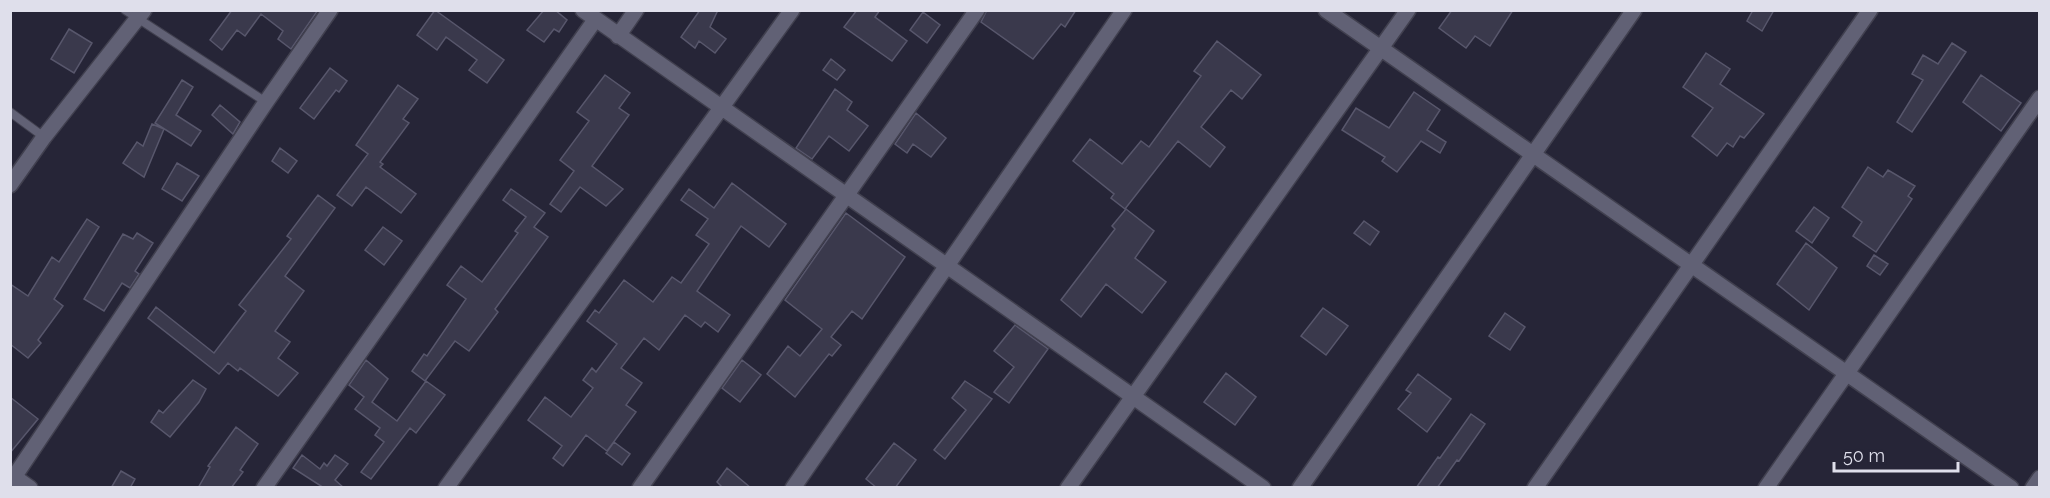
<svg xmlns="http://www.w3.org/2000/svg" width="2050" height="498" viewBox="0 0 2050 498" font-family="Raleway,sans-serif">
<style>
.building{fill:#3a394c;stroke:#58576c;stroke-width:1.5}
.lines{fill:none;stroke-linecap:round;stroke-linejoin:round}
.service-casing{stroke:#41404f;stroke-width:10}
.minor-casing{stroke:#41404f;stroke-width:18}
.service{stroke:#616175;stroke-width:8}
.minor{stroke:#616175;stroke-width:15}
</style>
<rect width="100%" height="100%" fill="#262537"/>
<path class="building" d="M232,10h86l-27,39 -13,-10 5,-8 -22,-17 -16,22 -8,-6 -15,20 -12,-10z
M435,10l69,50 -17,23 -18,-13 8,-10 -31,-23 -9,13 -20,-15z
M544,10h11l12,10 -8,12 -5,-3 -10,13 -17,-12z
M700,10h18l-8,17 16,12 -11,14 -16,-12 -4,7 -14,-11z
M857,10h23l-5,7 32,24 -15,20 -48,-34z
M987,10h89l-11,17 -4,-3 -28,35 -52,-37z
M1452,10h61l-23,36 -15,-10 -9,12 -27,-20z
M1753,10h21l-12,21 -15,-10z
M923,12l17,13 -13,18 -17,-13z
M69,29l23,14 -18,30 -23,-14z
M1217,41l44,34 -19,24 -11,-9 -30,37 24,20 -15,20 -32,-26 -53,68 -14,-11 3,-4 -41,-33 17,-22 32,25 19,-23 8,6 52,-71 -7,-5z
M1952,43l14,9 -54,80 -15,-10 26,-42 -11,-6 11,-19 15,9z
M1706,53l24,16 -10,15 44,30 -20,24 -4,-2 -7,11 -6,-4 -10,13 -25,-20 21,-28 -30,-21z
M831,59l14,11 -8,10 -14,-10z
M330,68l17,13 -8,11 -3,-2 -22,29 -14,-11z
M605,75l25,18 -11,15 10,7 -37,51 31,23 -17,17 -26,-19 -19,25 -11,-8 24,-33 -14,-11 29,-39 -12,-9z
M1981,75l40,28 -20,28 -38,-29z
M182,80l11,7 -17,28 25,16 -10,15 -36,-23z
M398,85l20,14 -15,20 6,4 -29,39 3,2 -3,3 36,27 -15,19 -35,-26 -14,19 -15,-11 31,-41 -12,-9z
M835,89l17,13 -5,8 21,16 -19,25 -20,-15 -17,23 -16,-11z
M1414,92l26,18 -13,20 19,12 -6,11 -19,-12 -24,31 -15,-11 3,-4 -43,-27 14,-22 33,20z
M220,105l20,17 -7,12 -21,-19z
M916,113l30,25 -15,19 -18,-13 -6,9 -12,-9z
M152,124l12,5 -20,48 -21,-14 14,-21 6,4z
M280,148l17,13 -9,12 -16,-12z
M177,163l22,13 -17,25 -20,-12z
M1868,167l15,10 5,-7 27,16 -7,10 4,3 -36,53 -23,-16 9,-14 -20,-15z
M732,183l54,41 -17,23 -28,-21 -44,65 33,24 -12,17 -13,-10 -4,5 -16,-12 -26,35 -15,-12 -23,30 21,15 -16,22 10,7 -29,39 -21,-16 -23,31 -10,-8 9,-12 -34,-26 17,-23 26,20 22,-29 -10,-8 9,-12 4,4 21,-28 -30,-23 8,-11 4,3 25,-33 29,22 19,-25 9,6 28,-39 -13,-9 12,-16 -27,-19 8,-11 25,19z
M511,189l34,24 -11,14 14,10 -53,72 3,3 -29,39 -14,-10 -30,40 -13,-10 12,-17 3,2 39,-57 -19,-14 14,-19 21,16 36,-49 -3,-2 11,-14 -23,-17z
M318,195l17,13 -50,68 19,15 -29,40 15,11 -12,16 20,15 -20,23 -38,-28 -2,3 -10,-8 -9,11 -71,-56 8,-11 58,46 32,-42 -7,-6 52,-66 -4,-3z
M1814,207l15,11 -17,25 -16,-12z
M1126,209l28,22 -19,27 31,24 -24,31 -36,-29 -25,33 -20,-17 54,-71 -3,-3z
M846,213l59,44 -43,62 -10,-8 -21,26 10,8 -9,11 -3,-2 -34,43 -28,-23 21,-28 12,10 22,-27 -37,-29z
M87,219l12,8 -45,72 9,7 -25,34 3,3 -13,15 -18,-14v-60l18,12 24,-39 7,5z
M1364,221l15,11 -9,13 -16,-12z
M383,227l19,14 -18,24 -19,-15z
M137,233l16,10 -18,28 4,3 -9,14 -8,-5 -18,28 -20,-12 39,-65 10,5z
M1806,243l31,25 -28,42 -32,-26z
M1874,255l14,9 -8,11 -13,-9z
M1323,308l25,18 -22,29 -25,-19z
M1505,313l20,14 -15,23 -21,-14z
M1015,325l33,24 -39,54 -15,-11 20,-25 -20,-16z
M366,360l22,19 -16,23 25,19 29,-40 19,14 -29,38 -6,-5 -39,51 -10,-7 23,-30 -9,-7 5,-7 -25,-19 9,-12 -15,-12z
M742,360l19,15 -21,27 -18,-14z
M1226,373l30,24 -21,28 -31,-23z
M1418,374l33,25 -24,33 -29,-23 13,-16 -5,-3z
M193,380l13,9 -7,13 -29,35 -19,-15 8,-12 4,3z
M965,381l27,18 -47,60 -11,-9 32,-40 -14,-12z
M10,397l28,22 -28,34z
M1471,414l14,10 -26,37 -2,-1 -20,28h-21l22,-31 2,1z
M236,427l22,17 -18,26 3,2 -12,16h-33l12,-21 -2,-1z
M614,442l16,12 -8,11 -16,-12z
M894,443l22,17 -21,28h-18l-11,-9z
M302,455l18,14 4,-6 3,3 8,-11 13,9 -13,16 9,8h-20l-31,-20z
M727,468l24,20h-28l-6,-6z
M121,471l14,8 -5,9h-19z"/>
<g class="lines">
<defs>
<path id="service" d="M125,10l141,92
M10,112l34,25"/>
<path id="minor" d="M583,10l680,478
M1326,10l685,478
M618,36l18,-26
M10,185l34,-48 100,-127
M10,474l20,14
M10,483l256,-381 64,-92
M264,488l331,-468
M446,488l346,-478
M640,488l337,-478
M793,488l331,-478
M1068,488l340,-478
M1300,488l334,-478
M1535,488l335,-478
M1766,488l274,-390
M2033,488l7,-10"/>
</defs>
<use href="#service" class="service-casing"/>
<use href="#minor" class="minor-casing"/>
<use href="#service" class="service"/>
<use href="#minor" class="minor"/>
</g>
<rect width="2050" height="498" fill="none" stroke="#dfdfeb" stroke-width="24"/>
<path d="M1834 462v9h124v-9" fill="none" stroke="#dfdfeb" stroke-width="3"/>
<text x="1843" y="462" font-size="18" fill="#dfdfeb" stroke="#262537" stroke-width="4.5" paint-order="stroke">50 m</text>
</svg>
